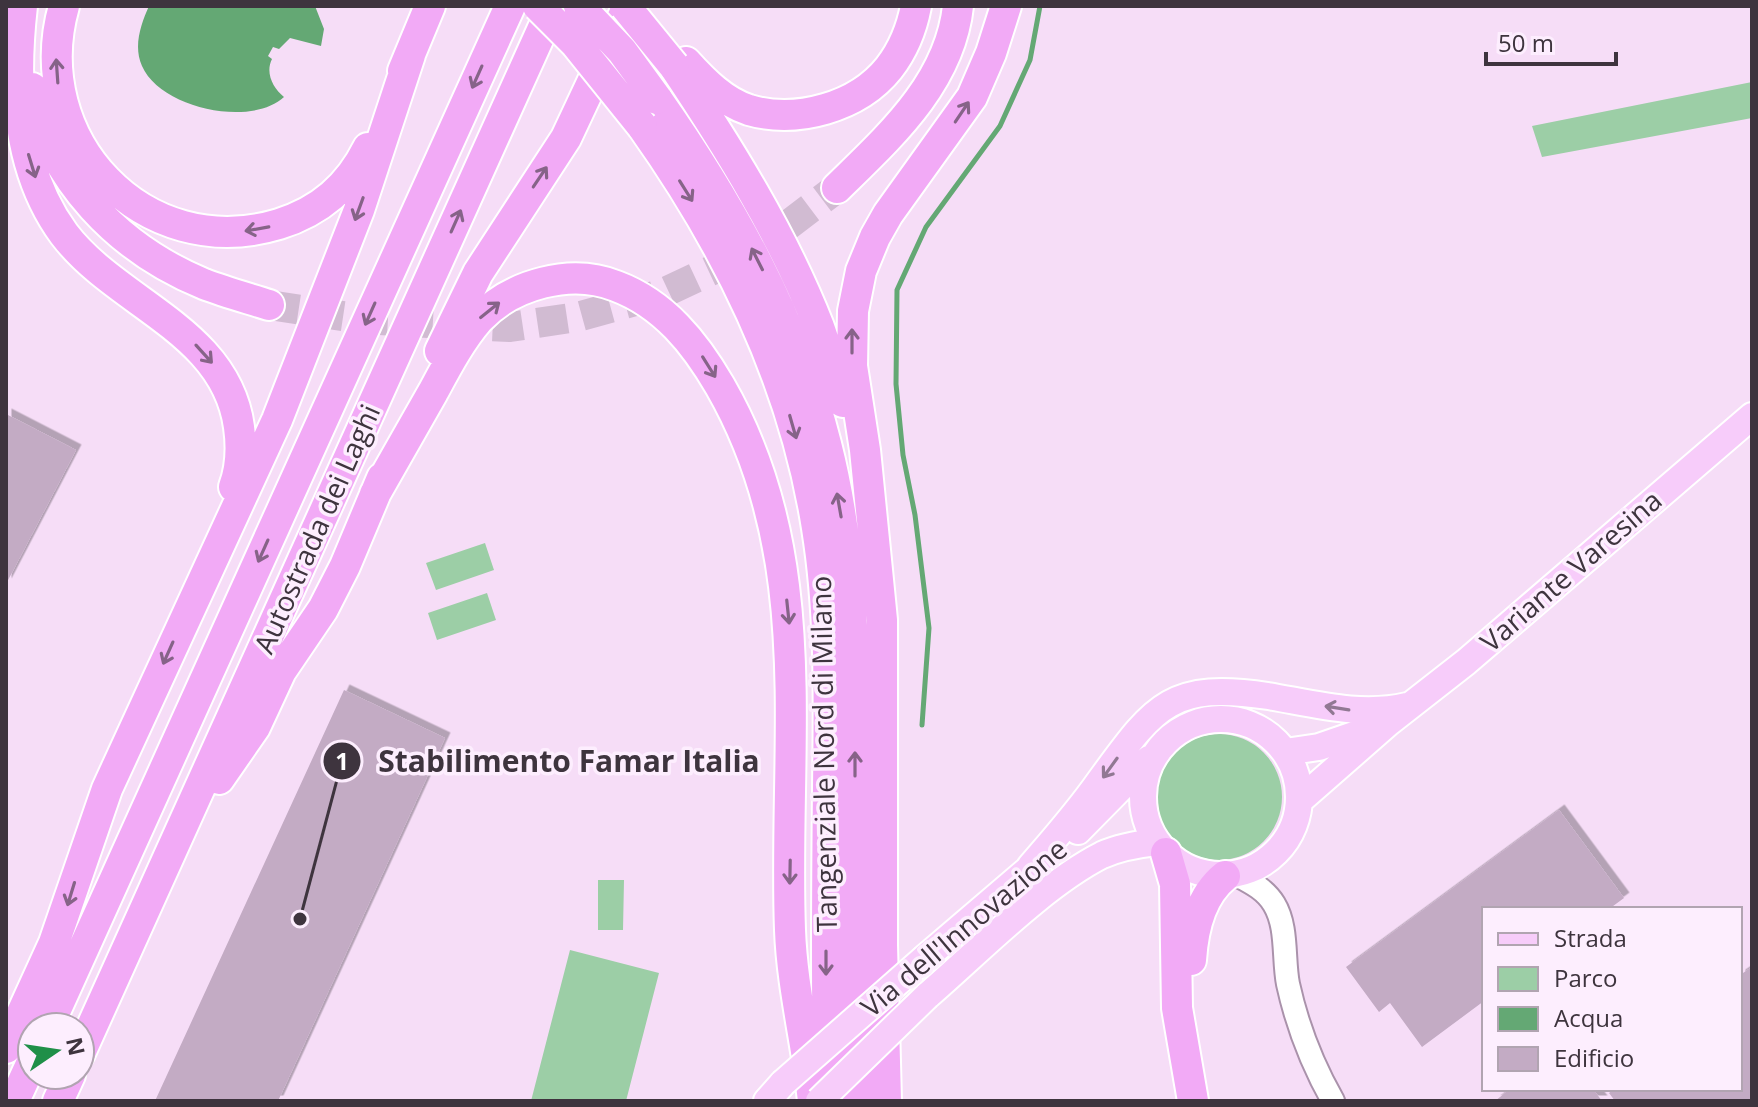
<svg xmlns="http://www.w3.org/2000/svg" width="1758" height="1107" viewBox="0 0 1758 1107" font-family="'Open Sans',sans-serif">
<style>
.green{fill:#9ccea6}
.water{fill:#64a874}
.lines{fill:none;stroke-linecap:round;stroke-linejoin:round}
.stream{stroke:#64a874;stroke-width:5}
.building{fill:#c3abc4;filter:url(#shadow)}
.highway-tunnel{stroke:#d1bbd2;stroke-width:30;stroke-dasharray:30 15;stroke-linecap:butt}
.minor-casing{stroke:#aa92ab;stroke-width:26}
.major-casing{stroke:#fff;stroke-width:30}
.highway-casing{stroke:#fff;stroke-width:34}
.minor{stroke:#fff;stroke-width:22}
.major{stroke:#f7ccfa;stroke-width:26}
.highway{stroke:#f2aaf6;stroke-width:30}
.major-bridge-casing{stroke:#fff;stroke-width:30;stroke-linecap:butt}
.highway-bridge-casing{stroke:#fff;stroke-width:34;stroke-linecap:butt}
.major-bridge{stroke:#f7ccfa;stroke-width:26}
.highway-bridge{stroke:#f2aaf6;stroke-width:30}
.oneway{stroke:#866388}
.oneway2{stroke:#917893}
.labels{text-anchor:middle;stroke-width:7;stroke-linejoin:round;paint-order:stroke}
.street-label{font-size:28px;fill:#3e343e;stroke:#fdeefe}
.leader{fill:none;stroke:#3e343e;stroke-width:3}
.callout-dot{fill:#3e343e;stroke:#fdeefe;stroke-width:3}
.mark-label{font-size:24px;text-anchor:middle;font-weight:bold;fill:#fff}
.callout-label{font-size:30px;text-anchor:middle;font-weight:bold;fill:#3e343e;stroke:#fdeefe;stroke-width:7;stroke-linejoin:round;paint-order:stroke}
</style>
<defs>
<filter id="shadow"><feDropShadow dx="5.5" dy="-5.5" stdDeviation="0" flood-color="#0004"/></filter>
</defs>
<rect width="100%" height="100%" fill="#f6ddf7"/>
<path class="green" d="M1752,82v36l-210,39 -10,-31z
M485,543l9,27 -58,20 -10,-27z
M487,593l9,27 -59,20 -9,-27z
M1156 797a63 63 0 1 1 126 0a63 63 0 1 1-126 0Z
M598,880h26l-1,50h-25z
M570,950l89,23 -33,128h-95z"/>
<path class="water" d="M149,6h166l9,23 -3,17 -31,-8 -11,11 -6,-2 -5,9 4,3c-7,14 1,29 12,38 -34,31 -124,11 -142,-31 -9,-20 -1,-42 7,-60z"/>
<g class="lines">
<path class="stream" d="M922,725l7,-97 -14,-113 -12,-60 -7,-71 1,-94 29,-63 74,-101 30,-66 10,-54"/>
</g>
<path class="building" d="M6,414l70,36 -70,134z
M344,690l101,48 -167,363h-123z
M1559,810l65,88 -15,11h-125v92l-62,46 -32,-44 -11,9 -33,-45z
M1752,967v134h-137l-6,-8 5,-4h126v-114z
M1510,1089h83l9,12h-107z"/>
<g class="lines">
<path class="highway-tunnel" d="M269,305l93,14 85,5 63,3 67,-10 84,-23 94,-44 82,-62"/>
<defs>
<path id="minor" d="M1235,874c15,8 30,15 39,30 14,23 9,55 14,80 9,41 24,80 45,117"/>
<path id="major" d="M1143 797a78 78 0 1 1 156 0a78 78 0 1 1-156 0Z
M1285,752l34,-5 58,-20
M1299,801l89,-78 78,-61 286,-246
M1078,831l71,-72
M1030,867c24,-28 48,-55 69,-85 55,-75 70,-101 169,-86 47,8 93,21 139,10
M925,958l118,-101
M927,996c51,-44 116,-111 175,-141 18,-8 36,-11 55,-13
M767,1101l16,-18"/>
<path id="highway" d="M22,6c-9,77 -6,163 42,228 53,70 162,96 175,193 3,21 2,41 -5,60
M64,6c-38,133 80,259 215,218 42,-13 70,-38 89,-76
M686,62c18,20 38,40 63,48 48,14 109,-3 140,-42 14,-18 23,-41 27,-62
M674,66c55,82 109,169 145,261 9,25 16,50 24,75
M403,71l27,-65
M32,88c19,92 87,161 172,196 21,8 43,14 65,21
M657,99c75,107 137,218 169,345 29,113 29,227 29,343 0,104 -1,209 3,314
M642,126c86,121 152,255 175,402 14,86 12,174 11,260 -1,93 -2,186 0,279
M837,188c52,-51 113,-105 121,-182
M440,351l38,-78 88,-135 62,-132
M375,494c19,-34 39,-68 58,-102 14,-26 27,-51 46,-73 33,-35 92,-51 137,-33 48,18 79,57 104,100 99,172 63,357 70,544 2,57 17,114 23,171
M219,779l36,-52 26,-56 42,-62 22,-43 37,-88
M1166,853l9,31 2,124 16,93
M1191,960c2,-31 9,-64 34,-84
M48,1027l462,-1021
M6,1048l48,-105 53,-154 170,-369 82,-210 51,-155
M80,1053l473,-1047
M14,1101l18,-39
M58,1101l12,-26
M886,1101l-4,-156v-325l-17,-170 -13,-84 1,-55 8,-40 14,-34 13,-23 84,-117 19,-44 15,-47"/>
</defs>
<use href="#minor" class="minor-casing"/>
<use href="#major" class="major-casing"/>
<use href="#highway" class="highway-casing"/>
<use href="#minor" class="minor"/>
<use href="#major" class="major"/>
<use href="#highway" class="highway"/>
<defs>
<path id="major-bridge" d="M783,1083l142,-125
M819,1101l108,-105"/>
<path id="highway-bridge" d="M538,6l38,38 66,82
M579,6l43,45 35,48
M625,6l49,60"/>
</defs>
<use href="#major-bridge" class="major-bridge-casing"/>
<use href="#highway-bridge" class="highway-bridge-casing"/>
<use href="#major-bridge" class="major-bridge"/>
<use href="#highway-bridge" class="highway-bridge"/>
</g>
<defs><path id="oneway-shaft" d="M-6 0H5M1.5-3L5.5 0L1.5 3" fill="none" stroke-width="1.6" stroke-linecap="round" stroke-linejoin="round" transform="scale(2)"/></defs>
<g class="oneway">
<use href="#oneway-shaft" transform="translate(57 71) rotate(-94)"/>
<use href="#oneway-shaft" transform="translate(477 77) rotate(114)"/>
<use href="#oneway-shaft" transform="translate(962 112) rotate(-56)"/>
<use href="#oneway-shaft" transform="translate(32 166) rotate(73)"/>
<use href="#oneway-shaft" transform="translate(540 177) rotate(-56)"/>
<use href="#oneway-shaft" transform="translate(686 191) rotate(58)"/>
<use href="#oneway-shaft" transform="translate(359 209) rotate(110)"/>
<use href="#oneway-shaft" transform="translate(456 221) rotate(-66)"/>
<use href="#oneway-shaft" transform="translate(257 229) rotate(170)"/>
<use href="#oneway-shaft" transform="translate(757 259) rotate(-117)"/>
<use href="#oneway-shaft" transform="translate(490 310) rotate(-39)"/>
<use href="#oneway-shaft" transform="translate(370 314) rotate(114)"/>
<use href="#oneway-shaft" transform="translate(852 341) rotate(-90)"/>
<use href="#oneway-shaft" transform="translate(204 354) rotate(48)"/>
<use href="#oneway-shaft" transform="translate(709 367) rotate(58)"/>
<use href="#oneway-shaft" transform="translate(793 427) rotate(74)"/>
<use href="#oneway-shaft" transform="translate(839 505) rotate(-100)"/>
<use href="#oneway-shaft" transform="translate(263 551) rotate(114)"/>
<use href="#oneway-shaft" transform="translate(788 612) rotate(84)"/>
<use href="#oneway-shaft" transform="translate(168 653) rotate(114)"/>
<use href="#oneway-shaft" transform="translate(855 764) rotate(-90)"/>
<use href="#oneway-shaft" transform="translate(790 872) rotate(91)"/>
<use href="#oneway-shaft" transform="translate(71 894) rotate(107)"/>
<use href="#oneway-shaft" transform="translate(826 963) rotate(90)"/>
</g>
<g class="oneway2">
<use href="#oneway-shaft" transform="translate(1337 708) rotate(-171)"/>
<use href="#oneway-shaft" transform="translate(1110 768) rotate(126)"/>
</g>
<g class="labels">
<g class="street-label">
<text transform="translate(317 529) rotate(-66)" y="10">Autostrada dei Laghi</text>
<text transform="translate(1571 571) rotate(-41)" y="10">Variante Varesina</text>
<text transform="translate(824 754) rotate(-91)" y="10">Tangenziale Nord di Milano</text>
<text transform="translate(964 928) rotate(-40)" y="10">Via dell'Innovazione</text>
</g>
</g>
<path class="leader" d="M300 919L342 761"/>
<g class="callout-dot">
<circle cx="300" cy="919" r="8"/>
<circle cx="342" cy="761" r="20"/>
</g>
<g class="mark-label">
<text x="342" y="770">1</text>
</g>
<g class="callout-label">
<text x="569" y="772">Stabilimento Famar Italia</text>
</g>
<rect width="1758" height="1107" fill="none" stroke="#3e343e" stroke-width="16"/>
<rect x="1482" y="907" width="260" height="184" fill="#fdeefe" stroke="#b1a4b1" stroke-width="2"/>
<rect x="1498" y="933" width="40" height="12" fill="#f7ccfa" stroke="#b1a4b1" stroke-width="2"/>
<text x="1554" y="947" font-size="24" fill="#3e343e">Strada</text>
<rect x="1498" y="967" width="40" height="24" fill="#9ccea6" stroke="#b1a4b1" stroke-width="2"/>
<text x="1554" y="987" font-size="24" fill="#3e343e">Parco</text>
<rect x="1498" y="1007" width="40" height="24" fill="#64a874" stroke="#b1a4b1" stroke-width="2"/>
<text x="1554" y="1027" font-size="24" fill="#3e343e">Acqua</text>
<rect x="1498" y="1047" width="40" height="24" fill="#c3abc4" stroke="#b1a4b1" stroke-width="2"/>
<text x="1554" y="1067" font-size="24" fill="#3e343e">Edificio</text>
<g transform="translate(56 1051) rotate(77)"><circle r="38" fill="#fdeefe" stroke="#b1a4b1" stroke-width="2"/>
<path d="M0-6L14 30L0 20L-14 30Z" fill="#1f8f48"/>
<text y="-12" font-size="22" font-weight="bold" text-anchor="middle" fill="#3e343e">N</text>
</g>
<path d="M1486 52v12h130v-12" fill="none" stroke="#3e343e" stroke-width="4"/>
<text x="1498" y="52" font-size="24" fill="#3e343e" stroke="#fdeefe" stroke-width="6" paint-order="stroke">50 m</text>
</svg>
